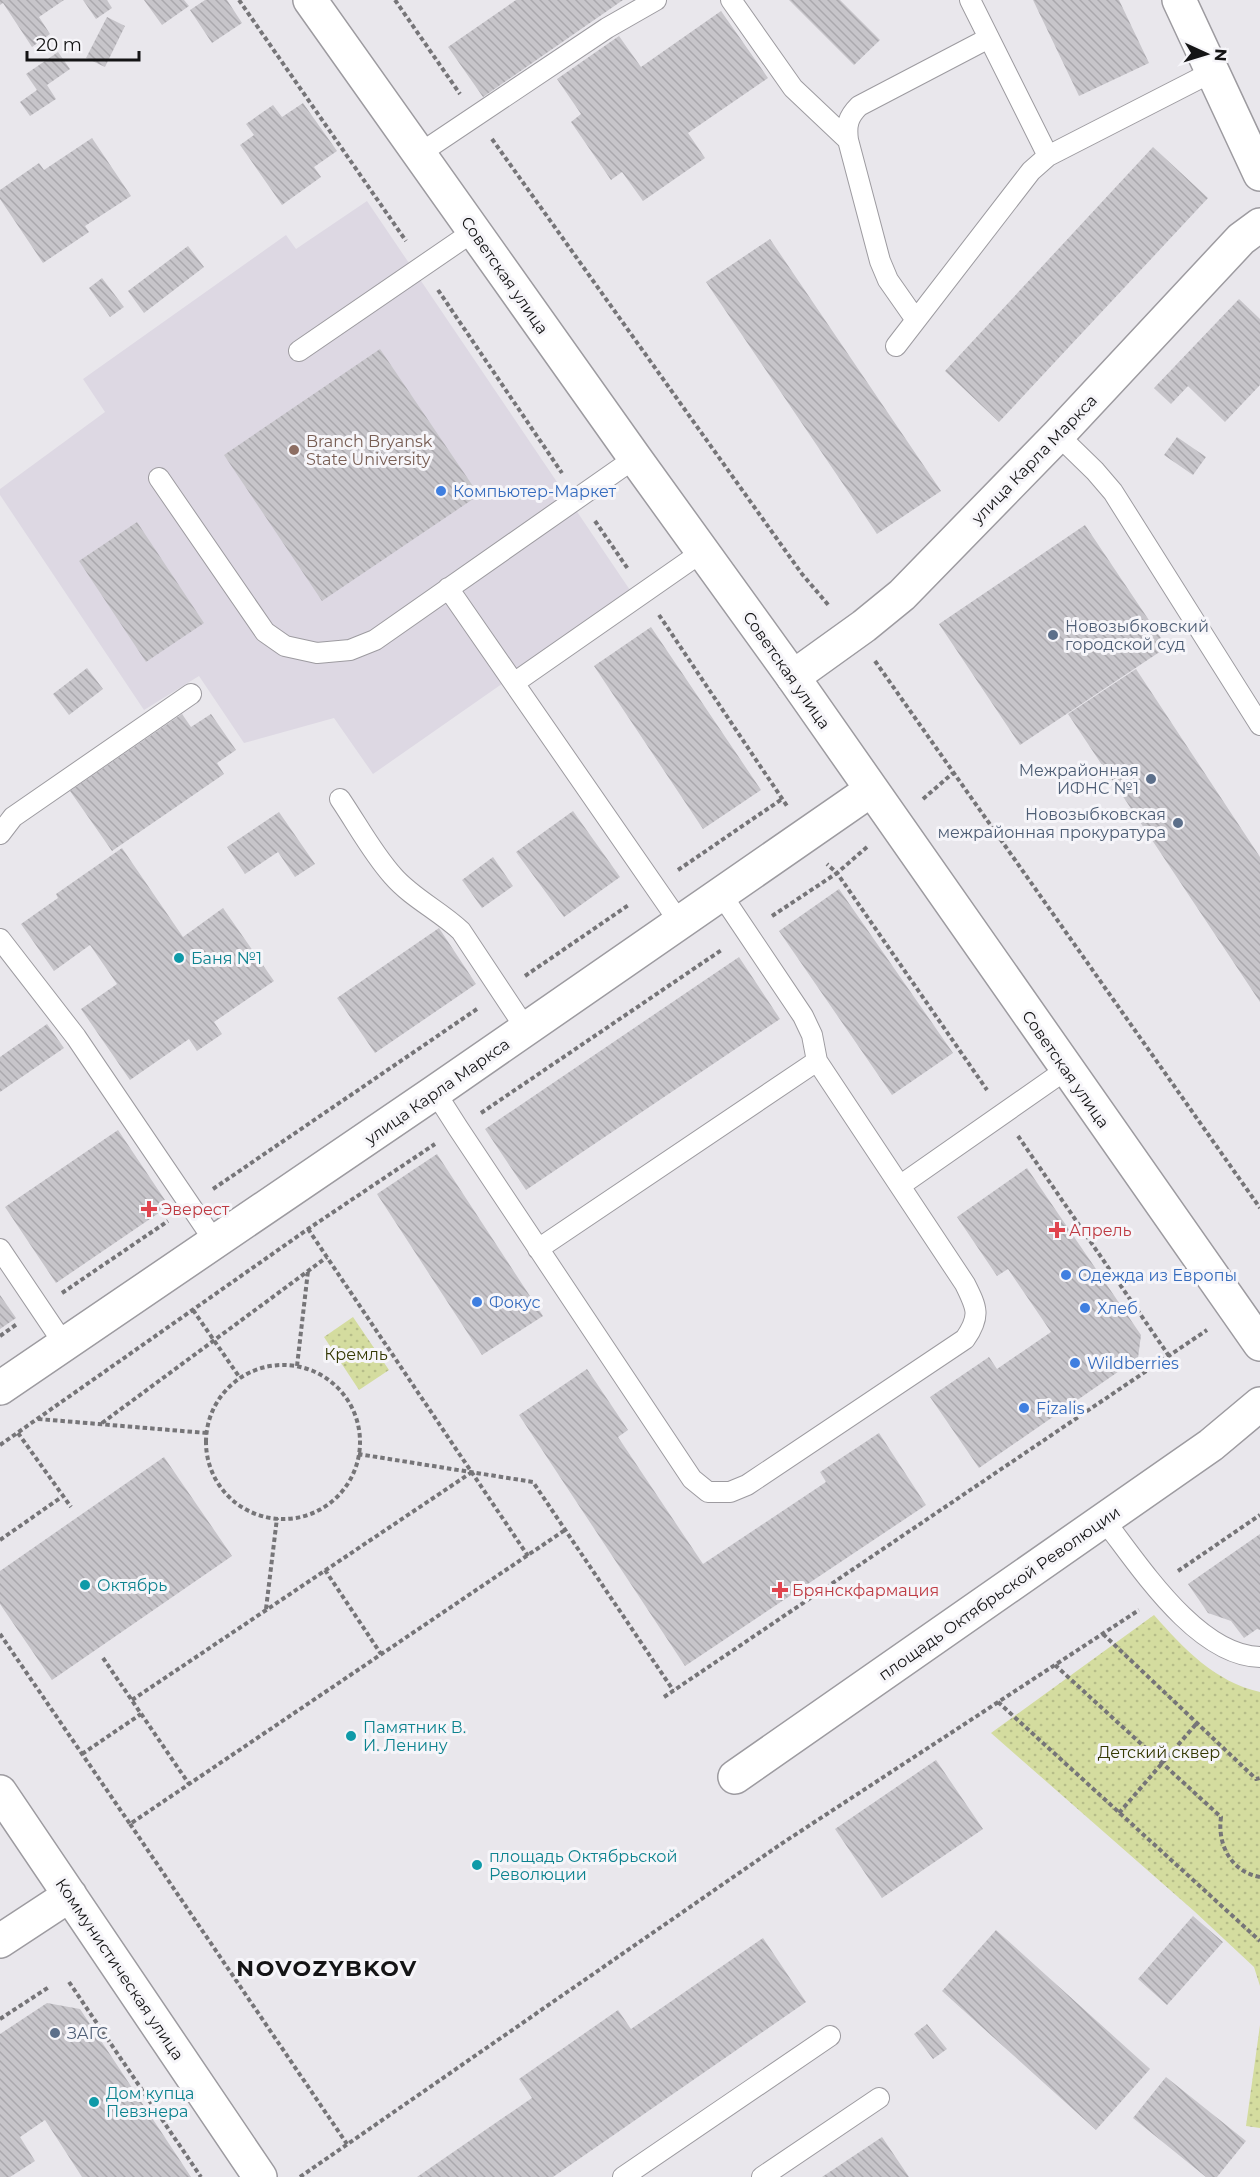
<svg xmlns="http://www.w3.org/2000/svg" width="1260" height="2177" viewBox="0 0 1260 2177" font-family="Montserrat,sans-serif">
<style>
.built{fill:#ddd8e3}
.park{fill:url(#park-dots)}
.building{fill:url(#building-back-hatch)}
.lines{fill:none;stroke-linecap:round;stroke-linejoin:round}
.service-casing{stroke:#9d9ba0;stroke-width:22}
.minor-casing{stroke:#9d9ba0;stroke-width:36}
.secondary-casing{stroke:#9d9ba0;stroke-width:36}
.primary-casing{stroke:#9d9ba0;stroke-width:36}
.path{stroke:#767578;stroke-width:4;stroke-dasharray:4.5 3;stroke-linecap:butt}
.service{stroke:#fff;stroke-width:20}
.minor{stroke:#fff;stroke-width:33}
.secondary{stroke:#fff;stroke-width:33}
.primary{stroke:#fff;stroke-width:33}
.education-dot{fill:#8d6e63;stroke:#f6f5f9;stroke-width:2}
.shop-dot{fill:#3f7fe0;stroke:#f6f5f9;stroke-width:2}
.service-dot{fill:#5c6f8a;stroke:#f6f5f9;stroke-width:2}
.culture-dot{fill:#0f9aa8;stroke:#f6f5f9;stroke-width:2}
.health-dot{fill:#e0444e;stroke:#f6f5f9;stroke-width:2}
.labels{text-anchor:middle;stroke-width:6;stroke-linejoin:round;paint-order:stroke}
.street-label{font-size:16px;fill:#141415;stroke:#f6f5f9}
.education-label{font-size:16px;fill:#785e54;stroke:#f6f5f9;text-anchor:start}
.shop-label{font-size:16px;fill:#366cbe;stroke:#f6f5f9;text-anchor:start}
.service-label{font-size:16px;fill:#4e5e75;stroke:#f6f5f9;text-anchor:start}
.culture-label{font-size:16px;fill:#0d838f;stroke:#f6f5f9;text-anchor:start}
.health-label{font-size:16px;fill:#be3a42;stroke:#f6f5f9;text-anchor:start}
.park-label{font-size:16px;fill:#343803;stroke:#f6f5f9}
.district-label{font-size:22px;font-weight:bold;letter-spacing:1.5px;fill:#141415;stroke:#f6f5f9}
</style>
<defs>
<pattern id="park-dots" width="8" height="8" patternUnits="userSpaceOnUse" patternTransform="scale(1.5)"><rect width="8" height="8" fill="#d4dc9f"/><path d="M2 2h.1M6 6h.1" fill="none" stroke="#b5bc88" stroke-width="1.8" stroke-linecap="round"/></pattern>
<pattern id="building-back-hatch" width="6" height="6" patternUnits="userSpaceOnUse" patternTransform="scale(1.5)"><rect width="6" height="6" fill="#c7c5ca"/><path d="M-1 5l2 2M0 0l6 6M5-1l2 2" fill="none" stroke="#aaa8ad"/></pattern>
</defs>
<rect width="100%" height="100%" fill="#e9e7ec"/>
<path class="built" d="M367,201l265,392 -259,181 -39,-56 -90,25 -45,-67 -55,34 -144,-215v-6l105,-77 -22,-33 203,-144 10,14z"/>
<path class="park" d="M353,1317l36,53 -30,20 -35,-53z
M1154,1615c29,33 61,67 106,77v294l-6,-19 -60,-56 -203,-178z
M1260,2025v103l-14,-2z"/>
<path class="building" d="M0,0h64l-25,17 11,17 -18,13 -29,-44 -3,2z
M83,0h24l5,8 -16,11z
M144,0h40l5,6 -27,19z
M205,0h22l15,23 -30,20 -22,-33z
M516,0h107l-140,97 -35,-50z
M789,0h51l40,40 -26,25z
M1033,0h86l30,63 -70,33z
M721,11l47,67 -80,55 17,25 -62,43 -21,-29 -11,8 -40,-58 10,-8 -24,-35 62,-43 22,31z
M107,17l18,9 -20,41 -19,-9z
M58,52l12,17 -23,16 9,14 -26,17 -10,-14 17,-12 -11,-16z
M303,103l34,48 -23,16 7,10 -39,28 -42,-60 14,-10 -8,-11 27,-19 9,12z
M92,138l39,58 -46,30 4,6 -46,31 -43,-64v-9l39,-27 5,7z
M1153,147l55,51 -209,224 -54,-51z
M770,239l171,252 -64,43 -171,-252z
M188,246l16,21 -60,46 -16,-22z
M102,278l22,29 -14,10 -21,-29z
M1239,299l21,20v66l-35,37 -37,-36 -17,18 -17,-16z
M380,349l99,146 -157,106 -98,-146z
M1177,437l29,20 -13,18 -29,-20z
M137,522l67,101 -58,39 -67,-101z
M1085,525l82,122 -147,98 -81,-121z
M651,627l110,163 -58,39 -109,-163z
M87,668l16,21 -34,26 -16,-21z
M1136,669l124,188v145l-192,-288z
M182,714l9,13 20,-13 25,36 -19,13 7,11 -112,77 -42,-60z
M573,811l47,66 -56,40 -48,-65z
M279,812l36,52 -20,13 -17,-25 -33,22 -18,-27z
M122,848l61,89 40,-29 51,73 -60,41 8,12 -25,17 -8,-12 -59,41 -49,-71 36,-25 -27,-39 -36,26 -33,-47 37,-26 -2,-4z
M493,857l20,29 -31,22 -20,-28z
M839,889l114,164 -61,42 -113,-164z
M439,928l37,56 -101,69 -38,-55z
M739,957l41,62 -254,171 -41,-61z
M47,1024l17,24 -64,44v-35z
M118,1130l51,76 -113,77 -51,-76z
M437,1154l106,162 -61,39 -105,-161z
M1027,1168l114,167 -3,23 -159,110 -49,-71 59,-40 8,12 54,-37 -43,-63 -11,7 -40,-59z
M0,1295l16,23 -16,11z
M587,1369l41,61 -10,7 85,127 123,-82 -6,-10 59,-39 47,72 -241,161 -166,-251z
M164,1457l68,99 -180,124 -52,-76v-33z
M1260,1534v96l-3,-1 -13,9 -13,-17 -23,-8 -20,-29z
M936,1760l47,69 -101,69 -47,-69z
M1193,1916l30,26 -56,63 -29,-26z
M996,1930l154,139 -54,61 -154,-139z
M763,1938l43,64 -253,175h-136l115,-79 -13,-19 99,-69 13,19z
M47,2003l33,6 111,168h-109l-37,-57 -25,17 15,24 -25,16h-10v-143z
M927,2024l20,25 -14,10 -19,-25z
M1166,2077l80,64 -29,36h-11l-73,-59z
M882,2137l27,40h-87z"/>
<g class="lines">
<defs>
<path id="service" d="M731,0l62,88 55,52
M970,0l78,156
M419,154l188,-126 49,-28
M916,320l-28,-40 -8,-19 -32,-121c-2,-15 0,-23 11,-34l130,-68
M896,346l135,-175 17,-15 164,-84
M299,351l175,-120
M1058,435l37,36 18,21 147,233
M159,478l106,154 20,14 32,7 33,-3 25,-10 260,-182
M448,588l232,335
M514,683l188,-131
M340,799c17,25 33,55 53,77 19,22 47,35 68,55l65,98
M0,834l13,-17 178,-123
M721,894l82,122 9,19 5,26
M0,939l76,98 139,205
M435,1092l23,36 234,351 16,13h22l17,-7 218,-146c16,-23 12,-31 0,-55l-148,-223 -279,188
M901,1185l166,-116
M0,1249l64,95
M1104,1520c35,45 93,136 156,137
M623,2177l207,-141
M762,2177l117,-79"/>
<path id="minor" d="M1179,0l81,174
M793,677l71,-51 38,-31 156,-160 183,-196 19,-14
M0,1388l435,-296 436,-302
M735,1777l476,-332 49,-41"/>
<path id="secondary" d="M0,1792l260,385
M0,1941l70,-46"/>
<path id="primary" d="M310,0l325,458 158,219 467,667"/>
</defs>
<use href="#service" class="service-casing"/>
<use href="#minor" class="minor-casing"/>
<use href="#secondary" class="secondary-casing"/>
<use href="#primary" class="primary-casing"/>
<path class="path" d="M239,0l167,241
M395,0l65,94
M492,139l310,435 28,33
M438,290l124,183
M595,521l33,48
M659,615l128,191
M875,661l385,547
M923,799l30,-26
M867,847l-30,26 150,217
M678,870l104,-71
M772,916l65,-43 -10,-9
M525,976l105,-72
M481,1113l242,-164
M1018,1136l151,220
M213,1189l264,-180
M308,1229l220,327
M62,1293l106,-72
M193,1310l47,68
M0,1336l17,-12
M206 1442a77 77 0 1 1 154 0a77 77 0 1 1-154 0Z
M297,1366l11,-95
M38,1419l169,14
M102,1423l225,-166
M18,1433l53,74
M0,1445l308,-216 127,-85
M358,1454l175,28 140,208
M0,1540l63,-44
M325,1570l56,84
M1178,1571l82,-56
M266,1609l11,-91
M0,1634l130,190 435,-294
M1103,1634l153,145 4,-1
M103,1658l86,126
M1055,1665l166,152c-4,27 10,55 39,60
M664,1697l543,-367
M132,1700l340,-228
M998,1702l262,239
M82,1754l59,-40
M1119,1813l78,-90
M130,1824l217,320
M69,1982l132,195
M0,2019l49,-32
M300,2177l481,-333 358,-234"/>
<use href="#service" class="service"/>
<use href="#minor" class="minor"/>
<use href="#secondary" class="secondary"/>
<use href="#primary" class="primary"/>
</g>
<circle class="education-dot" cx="294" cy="450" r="6"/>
<g class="shop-dot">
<circle cx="441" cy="491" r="6"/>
<circle cx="1066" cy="1275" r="6"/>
<circle cx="477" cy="1302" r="6"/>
<circle cx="1085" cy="1308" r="6"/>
<circle cx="1075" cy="1363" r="6"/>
<circle cx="1024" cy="1408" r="6"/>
</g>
<g class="service-dot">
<circle cx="1053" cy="635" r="6"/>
<circle cx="1151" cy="779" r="6"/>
<circle cx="1178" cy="823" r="6"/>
<circle cx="55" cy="2033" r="6"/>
</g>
<g class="culture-dot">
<circle cx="179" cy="958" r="6"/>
<circle cx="85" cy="1585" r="6"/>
<circle cx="351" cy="1736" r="6"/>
<circle cx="477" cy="1865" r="6"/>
<circle cx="94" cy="2102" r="6"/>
</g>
<g class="health-dot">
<path d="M146 1200h6v6h6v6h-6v6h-6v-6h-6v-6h6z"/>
<path d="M1054 1221h6v6h6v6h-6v6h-6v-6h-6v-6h6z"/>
<path d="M777 1581h6v6h6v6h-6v6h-6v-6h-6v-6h6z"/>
</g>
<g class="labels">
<g class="street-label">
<text transform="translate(505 275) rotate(55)" y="6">Советская улица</text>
<text transform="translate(1034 459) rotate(-46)" y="6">улица Карла Маркса</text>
<text transform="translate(787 670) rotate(55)" y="6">Советская улица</text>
<text transform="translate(1066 1069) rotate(55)" y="6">Советская улица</text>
<text transform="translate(437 1091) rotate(-35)" y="6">улица Карла Маркса</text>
<text transform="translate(999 1593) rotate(-35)" y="6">площадь Октябрьской Революции</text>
<text transform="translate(120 1969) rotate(56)" y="6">Коммунистическая улица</text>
</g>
<g class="education-label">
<text x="306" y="447">Branch Bryansk<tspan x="306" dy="18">State University</tspan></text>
</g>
<g class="shop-label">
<text x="453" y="497">Компьютер-Маркет</text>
<text x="1078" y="1281">Одежда из Европы</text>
<text x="489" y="1308">Фокус</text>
<text x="1097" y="1314">Хлеб</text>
<text x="1087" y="1369">Wildberries</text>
<text x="1036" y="1414">Fizalis</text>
</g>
<g class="service-label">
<text x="1065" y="632">Новозыбковский<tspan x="1065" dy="18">городской суд</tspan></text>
<text x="1139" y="776" text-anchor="end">Межрайонная<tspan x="1139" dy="18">ИФНС №1</tspan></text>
<text x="1166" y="820" text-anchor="end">Новозыбковская<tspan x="1166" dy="18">межрайонная прокуратура</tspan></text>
<text x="67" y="2039">ЗАГС</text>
</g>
<g class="culture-label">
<text x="191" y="964">Баня №1</text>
<text x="97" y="1591">Октябрь</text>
<text x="363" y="1733">Памятник В.<tspan x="363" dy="18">И. Ленину</tspan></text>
<text x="489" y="1862">площадь Октябрьской<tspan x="489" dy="18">Революции</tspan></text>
<text x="106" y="2099">Дом купца<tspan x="106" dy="18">Певзнера</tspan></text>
</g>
<g class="health-label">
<text x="161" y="1215">Эверест</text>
<text x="1069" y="1236">Апрель</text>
<text x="792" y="1596">Брянскфармация</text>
</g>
<g class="park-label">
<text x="356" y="1360">Кремль</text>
<text x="1159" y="1758">Детский сквер</text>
</g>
<g class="district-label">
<text x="327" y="1976">NOVOZYBKOV</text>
</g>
</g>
<g transform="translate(1206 54) rotate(94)" stroke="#f6f5f9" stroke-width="4.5" paint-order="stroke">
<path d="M0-4.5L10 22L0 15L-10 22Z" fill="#141415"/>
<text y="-9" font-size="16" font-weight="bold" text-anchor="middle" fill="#141415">N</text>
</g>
<path d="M27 51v9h112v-9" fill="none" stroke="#141415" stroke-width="3"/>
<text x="36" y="51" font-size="18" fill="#141415" stroke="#f6f5f9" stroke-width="4.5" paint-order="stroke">20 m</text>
</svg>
